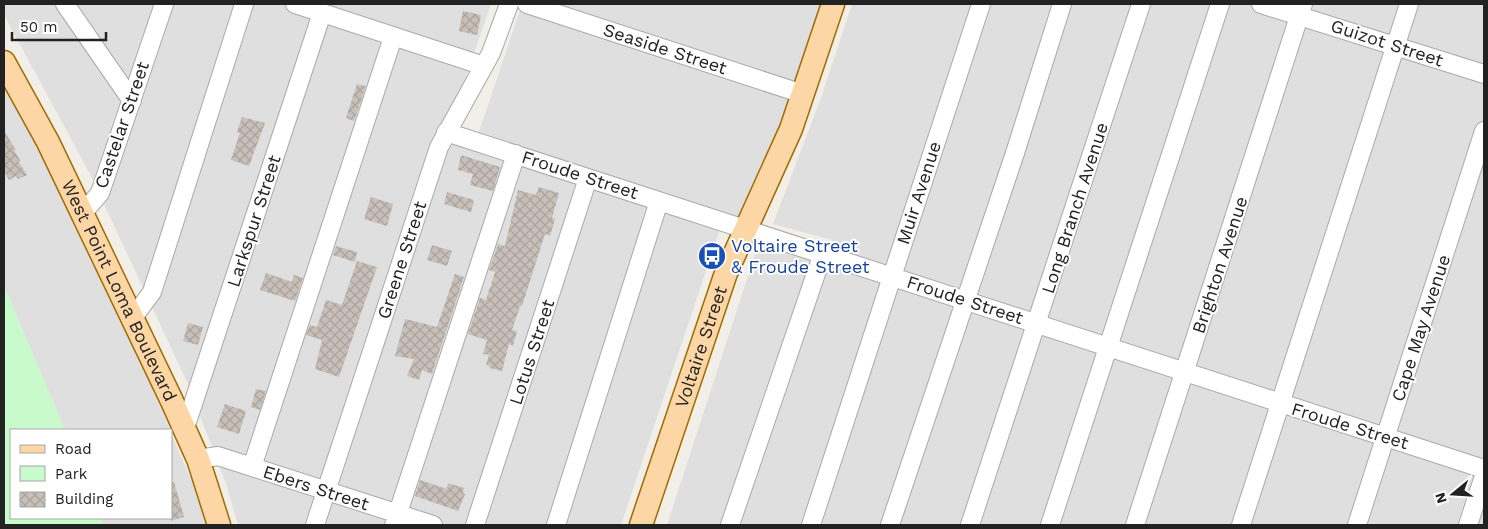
<svg xmlns="http://www.w3.org/2000/svg" width="1488" height="529" viewBox="0 0 1488 529" font-family="'Work Sans',sans-serif">
<style>
.residential{fill:#e0dfdf}
.park{fill:#c8facc}
.building{fill:url(#building-cross-hatch)}
.lines{fill:none;stroke-linecap:round;stroke-linejoin:round}
.minor-casing{stroke:#a9a9a9;stroke-width:20}
.major-casing{stroke:#a06b00;stroke-width:25}
.minor{stroke:#fff;stroke-width:18}
.major{stroke:#fcd6a4;stroke-width:22}
.labels{text-anchor:middle;stroke-width:4;stroke-linejoin:round;paint-order:stroke}
.street-label{font-size:18px;fill:#222;stroke:#fff}
.transit-label{font-size:18px;fill:#164399;stroke:#fff;text-anchor:start}
</style>
<defs>
<pattern id="building-cross-hatch" width="8" height="8" patternUnits="userSpaceOnUse" patternTransform="scale(1.25)"><rect width="8" height="8" fill="#c7bfb8"/><path d="M0 0l8 8M0 8l8-8" fill="none" stroke="#aba49e"/></pattern>
</defs>
<rect width="100%" height="100%" fill="#f2efe9"/>
<path class="residential" d="M4,4h487l-46,134 277,85 -101,302h-383l-12,-41 -38,-100 -98,-210 -86,-159z
M522,4h304l-30,94 -56,120 -261,-86z
M852,4h632v521h-748l96,-285 -59,-16 48,-126z
M4,88l24,33 103,217 39,92h-105l-61,-144z
M759,242l59,21 -92,262h-59z
M171,433l25,58 10,34h-103l-3,-7h71z"/>
<path class="park" d="M4,286l61,144h-54v88h89l3,7h-99z"/>
<path class="building" d="M463,11l18,4 -4,20 -18,-4z
M357,84l9,2 -12,35 -8,-3z
M242,117l23,6 -16,43 -18,-6 9,-27 -3,-1z
M4,131l12,19h-2l6,10 -1,2 8,13 -9,4 -2,-3 -7,4 -5,-9z
M461,155l39,12 -7,24 -23,-6 3,-11 -15,-4z
M539,187l20,6 -7,25 3,1 -5,17 -5,-2 -23,72h-2l-8,24 5,1 -4,15 -4,-2 -7,27 -13,-3 1,-2 -4,-1 3,-10 -6,-1 4,-14 -19,-6 12,-36 6,2 9,-28 -6,-2 9,-26 7,2 13,-56 18,5z
M447,192l27,8 -3,12 -27,-8z
M371,197l22,7 -6,22 -23,-7z
M432,245l20,6 -5,15 -20,-6z
M336,246l21,6 -2,10 -22,-7z
M357,261l20,6 -38,110 -24,-8 7,-29 -16,-5 4,-10 7,2 9,-27 16,5z
M266,273l26,9 2,-7 9,3 -8,23 -35,-11z
M455,274l9,3 -32,97 -10,-4 -3,10 -12,-4 7,-17 -19,-3 10,-37 32,8z
M188,323l15,4 -5,18 -15,-4z
M256,389l10,2 -6,19 -9,-3z
M225,404l21,7 -7,23 -22,-7z
M420,480l27,9 1,-6 16,5 -1,5 2,1 -7,17 -43,-15z
M171,482h3l10,35 -13,4z"/>
<g class="lines">
<defs>
<path id="minor" d="M65,4l67,97
M295,4l189,62
M527,4l276,90
M1261,4l223,70
M446,132l1038,337
M83,213l17,-20 64,-189
M132,319l20,-27 92,-288
M185,428l137,-415
M198,459l20,-3 215,69
M252,467l141,-430
M315,525l124,-378 52,-94 18,-49
M394,525l122,-371
M475,525l113,-347
M556,525l103,-324
M730,525l93,-272
M811,525l170,-521
M890,525l125,-372 47,-149
M970,525l171,-521
M1050,525l170,-521
M1135,525l168,-521
M1241,525l168,-521
M1357,525l127,-394
M1468,525l16,-49"/>
<g id="major">
<path id="s1" d="M4,62l44,80 123,257 27,60 21,66"/>
<path id="s2" d="M641,525l85,-252 65,-144 42,-125"/>
</g>
</defs>
<use href="#minor" class="minor-casing"/>
<use href="#major" class="major-casing"/>
<use href="#minor" class="minor"/>
<use href="#major" class="major"/>
</g>
<defs>
<symbol id="bus-disc" viewBox="-11 -11 22 22"><circle r="9.5" fill="#1a4fb4" stroke="#fff"/><path d="M-5-6H5V4H4V6H2V4H-2V6H-4V4H-5ZM-3.5-4V0h7V-4ZM-3.5 1.2v1.5H-2V1.2ZM2 1.2v1.5H3.5V1.2Z" fill="#fff"/></symbol>
</defs>
<g fill-rule="evenodd">
<use href="#bus-disc" x="696" y="240" width="32" height="32"/>
</g>
<g class="labels">
<g class="street-label">
<text transform="translate(1387 43) rotate(18)" y="6">Guizot Street</text>
<text transform="translate(665 49) rotate(18)" y="6">Seaside Street</text>
<text transform="translate(122 125) rotate(-71)" y="6">Castelar Street</text>
<text transform="translate(580 175) rotate(18)" y="6">Froude Street</text>
<text transform="translate(919 193) rotate(-72)" y="6">Muir Avenue</text>
<text transform="translate(1075 208) rotate(-72)" y="6">Long Branch Avenue</text>
<text transform="translate(254 221) rotate(-72)" y="6">Larkspur Street</text>
<text transform="translate(402 260) rotate(-72)" y="6">Greene Street</text>
<text transform="translate(1220 265) rotate(-72)" y="6">Brighton Avenue</text>
<text dy="6" stroke="none"><textPath href="#s1" startOffset="256">West Point Loma Boulevard</textPath></text>
<text transform="translate(965 300) rotate(18)" y="6">Froude Street</text>
<text transform="translate(1421 328) rotate(-72)" y="6">Cape May Avenue</text>
<text dy="6" stroke="none"><textPath href="#s2" startOffset="188">Voltaire Street</textPath></text>
<text transform="translate(532 352) rotate(-72)" y="6">Lotus Street</text>
<text transform="translate(1350 426) rotate(17)" y="6">Froude Street</text>
<text transform="translate(316 488) rotate(18)" y="6">Ebers Street</text>
</g>
<g class="transit-label">
<text x="731" y="252">Voltaire Street<tspan x="731" dy="21">&amp; Froude Street</tspan></text>
</g>
</g>
<rect width="1488" height="529" fill="none" stroke="#222222" stroke-width="10"/>
<rect x="10" y="429" width="162" height="90" fill="#ffffff" stroke="#a7a7a7"/>
<rect x="20" y="445" width="25" height="8" fill="#fcd6a4" stroke="#a7a7a7"/>
<text x="55" y="454" font-size="15" fill="#222222">Road</text>
<rect x="20" y="466" width="25" height="15" fill="#c8facc" stroke="#a7a7a7"/>
<text x="55" y="479" font-size="15" fill="#222222">Park</text>
<rect x="20" y="492" width="25" height="15" fill="url(#building-cross-hatch)" stroke="#a7a7a7"/>
<text x="55" y="504" font-size="15" fill="#222222">Building</text>
<g transform="translate(1453 494) rotate(252)" stroke="#ffffff" stroke-width="4" paint-order="stroke">
<path d="M0-4L9 19L0 12L-9 19Z" fill="#222222"/>
<text y="-8" font-size="14" font-weight="bold" text-anchor="middle" fill="#222222">N</text>
</g>
<path d="M12 32v8h94v-8" fill="none" stroke="#222222" stroke-width="2.5"/>
<text x="20" y="32" font-size="15" fill="#222222" stroke="#ffffff" stroke-width="4" paint-order="stroke">50 m</text>
</svg>
